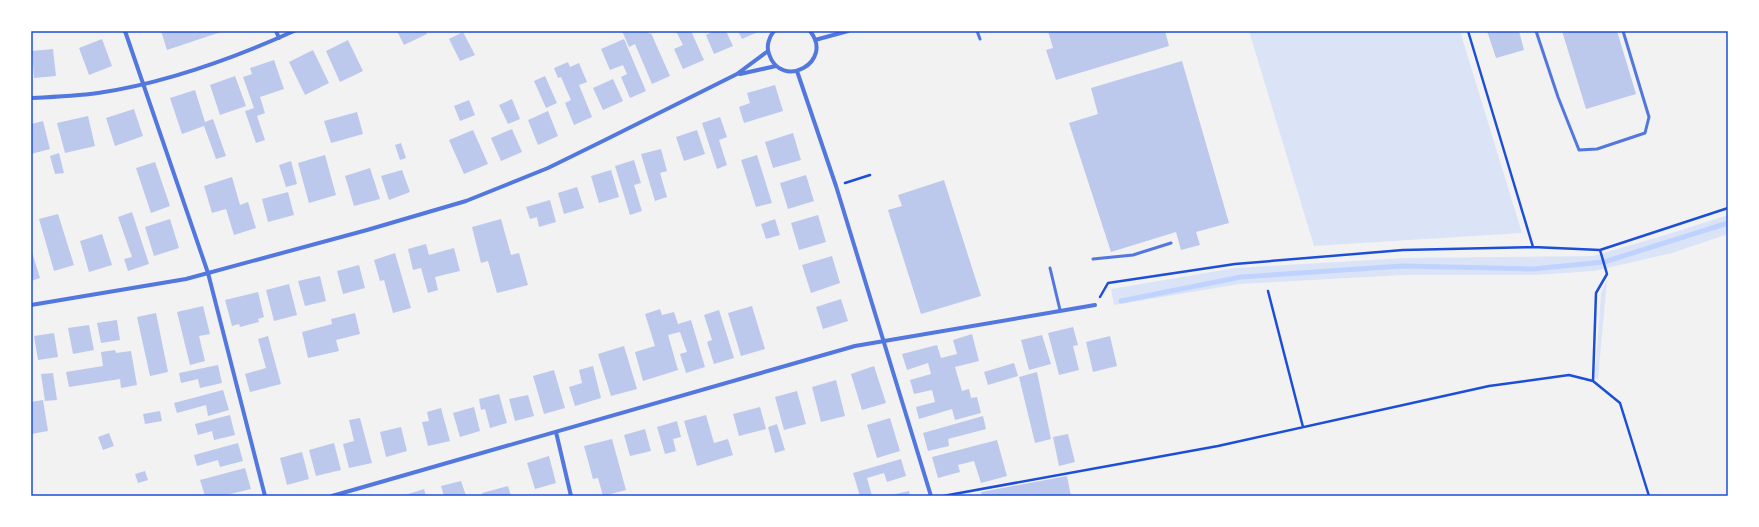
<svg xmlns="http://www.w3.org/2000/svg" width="1759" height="527" viewBox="0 0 1759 527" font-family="'Work Sans',sans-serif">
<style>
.green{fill:#dbe4f7}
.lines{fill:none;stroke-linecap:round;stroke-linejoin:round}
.stream{stroke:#bfd3fe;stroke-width:5}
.building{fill:#bdc9ec}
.path{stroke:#1d4ed8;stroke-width:2.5}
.service{stroke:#5277de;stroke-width:3}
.minor{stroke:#5277de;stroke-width:4}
.neatline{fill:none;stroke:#1d4ed8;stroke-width:1.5}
</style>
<rect width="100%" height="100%" fill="#f2f2f2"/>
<path class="green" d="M1249,31h211l62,202 -208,13z
M1728,215v19l-56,19 -78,18 -60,4h-130l-164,9 -126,21 -3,-16 124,-21 169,-10 189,-2 76,-22z
M1607,280l-9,99 -3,-1 6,-85z"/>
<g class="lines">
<path class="stream" d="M1121,301l120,-24 161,-11 131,3 71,-7 124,-39"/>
</g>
<path class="building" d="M161,31h63l-57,19z
M397,31h29l1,3 -23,11z
M622,31h26l1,3 2,-1 19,43 -18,8 -17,-40 -6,3z
M676,31h15l13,29 -21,9 -9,-20 9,-4z
M714,31h12l7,15 -19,8 -8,-19z
M738,31h22l-18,8z
M1048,31h117l4,15 -113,34 -10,-30 7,-2z
M1487,31h32l5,19 -28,8z
M1562,31h55l19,63 -50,15z
M463,32l12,23 -15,6 -11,-22z
M102,39l10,27 -23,9 -10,-27z
M624,39l22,52 -16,7 -9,-21 6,-3 -4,-9 -13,5 -9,-21z
M348,40l15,31 -23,11 -14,-31z
M53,49l3,27 -22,2 -2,-27z
M313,50l16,33 -24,12 -16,-33z
M274,60l10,29 -24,8 5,16 -8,3 8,24 -9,3 -11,-32 9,-3 -11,-31 9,-3 -2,-6z
M1182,61l47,162 -33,9 4,13 -19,5 -5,-18 -65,20 -42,-129 29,-9 -7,-26z
M568,62l2,5 9,-4 8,19 -8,3 13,32 -18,8 -9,-22 6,-3 -10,-23 -3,1 -4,-10z
M235,76l11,30 -26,9 -10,-30z
M545,76l12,27 -11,5 -12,-27z
M613,79l10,22 -20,9 -10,-22z
M775,85l8,26 -39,12 -5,-16 11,-4 -3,-10z
M195,90l10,32 8,-3 13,37 -10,3 -12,-33 -22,8 -12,-36z
M512,99l8,20 -12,5 -9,-19z
M469,100l6,15 -15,6 -6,-15z
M134,109l9,27 -28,10 -9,-28z
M548,111l10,25 -20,9 -10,-25z
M357,112l6,22 -32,9 -7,-22z
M88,116l7,30 -30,7 -8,-30z
M720,117l7,20 -8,3 8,25 -10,4 -15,-46z
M43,121l7,28 -19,5v-30z
M512,129l10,23 -21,9 -10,-23z
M473,130l15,34 -24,10 -15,-34z
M697,130l8,24 -21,7 -8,-24z
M793,133l8,27 -28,8 -8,-26z
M401,143l5,15 -6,2 -5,-15z
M661,149l6,22 -7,2 7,24 -12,4 -14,-47z
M59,153l5,20 -9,1 -5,-18z
M325,155l11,40 -27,8 -11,-40z
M757,155l15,48 -16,4 -15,-47z
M634,160l7,23 -7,2 8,26 -12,4 -15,-49z
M291,161l6,23 -11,3 -7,-22z
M155,162l15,44 -19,7 -15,-45z
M370,168l10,31 -26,7 -9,-30z
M402,170l8,22 -21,8 -8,-24z
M611,170l8,27 -20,6 -8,-27z
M806,175l8,26 -26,8 -8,-26z
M232,177l8,28 8,-3 8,26 -22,7 -8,-26 -14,4 -8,-27z
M944,180l37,116 -60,18 -33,-104 14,-4 -4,-11z
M577,187l7,21 -20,6 -6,-21z
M288,192l6,23 -26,7 -6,-23z
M550,200l6,22 -17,5 -2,-10 -7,2 -4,-12z
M132,212l17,52 -21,7 -4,-12 8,-2 -14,-40z
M58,214l16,51 -20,6 -15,-52z
M818,215l8,27 -27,8 -8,-27z
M170,219l9,29 -25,8 -9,-29z
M501,219l10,36 8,-2 9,32 -31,8 -9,-32 -7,2 -9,-36z
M775,219l5,16 -14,4 -5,-15z
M102,234l10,31 -23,7 -9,-31z
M426,244l3,11 25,-7 6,23 -25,6 3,13 -10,3 -7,-25 -8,2 -5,-21z
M31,249l9,29 -9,3z
M395,253l16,55 -18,5 -9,-33 -4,1 -6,-21z
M832,256l8,27 -29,10 -9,-28z
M359,265l6,23 -22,6 -6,-23z
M320,276l6,25 -21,5 -7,-25z
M289,284l8,31 -23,6 -8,-31z
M258,292l6,25 -6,2 1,3 -19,5 -1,-3 -7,2 -7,-26z
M841,299l7,22 -25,8 -7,-22z
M203,306l7,28 -11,2 6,25 -15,4 -13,-53z
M752,306l13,43 -24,7 -13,-43z
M660,309l2,6 12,-3 4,12 13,-4 14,47 -19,6 -6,-19 7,-2 -7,-20 -12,3 10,35 -35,11 -8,-29 20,-6 -10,-32z
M719,310l15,48 -20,6 -7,-22 5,-2 -8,-25z
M156,313l12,59 -18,4 -13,-59z
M355,313l5,21 -24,6 3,11 -31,7 -6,-26 30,-8 -1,-5z
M117,320l3,20 -19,3 -4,-20z
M89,325l5,25 -21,4 -5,-26z
M1073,327l5,18 -5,1 6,24 -20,5 -11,-42z
M54,333l4,24 -20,3 -4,-24z
M972,334l7,27 -24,6 7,24 7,-2 2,9 6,-1 4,16 -26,7 -3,-11 -33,10 -3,-12 19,-5 -3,-12 -18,4 -4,-14 21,-6 -3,-11 -21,7 -5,-16 35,-9 4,13 16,-4 -4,-14z
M1042,335l9,29 -22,6 -8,-30z
M268,336l13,48 -31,8 -5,-18 21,-6 -8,-29z
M1110,336l7,30 -24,6 -7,-30z
M624,346l13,43 -26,7 -13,-42z
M115,350l1,3 15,-2 6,34 -16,3 -1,-9 -51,8 -3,-15 37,-6 -2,-14z
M1014,363l4,13 -30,9 -4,-13z
M218,365l4,18 -22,5 -2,-9 -17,4 -2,-10z
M593,366l8,32 -26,8 -6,-19 13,-4 -3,-13z
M874,366l12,37 -24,7 -11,-36z
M554,370l11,38 -21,6 -11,-38z
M1037,372l14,67 -16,4 -16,-66z
M53,373l4,27 -12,1 -4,-27z
M836,380l9,36 -24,6 -9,-35z
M223,390l6,20 -21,6 -2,-11 -29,8 -3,-10z
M797,391l9,33 -22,6 -9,-33z
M499,394l8,29 -17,5 -5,-19 -4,1 -2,-11z
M528,395l6,21 -19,5 -6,-22z
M43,400l5,31 -17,3v-32z
M474,407l6,24 -20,6 -7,-24z
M760,407l6,22 -27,7 -6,-22z
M441,408l9,33 -22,5 -6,-24 7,-1 -2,-9z
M160,411l2,10 -17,3 -2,-10z
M230,415l5,20 -21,5 -2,-9 -14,4 -3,-11z
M706,415l8,28 14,-4 5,16 -36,11 -13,-45z
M983,416l3,13 -38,10 1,7 -21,5 -5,-18z
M360,418l12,45 -23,5 -6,-24 11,-3 -5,-21z
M890,418l10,33 -23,7 -10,-33z
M677,421l4,16 -8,2 3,12 -11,3 -8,-27z
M777,424l8,26 -10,3 -7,-26z
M401,427l6,24 -21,6 -6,-25z
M645,429l6,22 -21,5 -6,-21z
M109,433l5,13 -11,4 -5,-13z
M1068,434l7,28 -16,4 -6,-29z
M612,439l14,51 -23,6 -5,-18 -5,1 -9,-33z
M997,440l10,36 -26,7 -7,-22 -16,4 2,7 -22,6 -6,-21z
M238,443l5,18 -23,6 -2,-7 -21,6 -3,-11z
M334,443l7,27 -25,6 -7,-26z
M302,452l7,27 -22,6 -7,-27z
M549,456l7,27 -21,6 -8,-26z
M901,459l5,17 -19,6 -3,-9 -17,5 5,18h-12l-7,-23z
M245,468l6,21 -29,7h-17l-5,-16z
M145,471l3,9 -10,3 -3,-9z
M1067,476l4,20h-89l-1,-4z
M461,481l5,15h-22l-3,-10z
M508,486l3,10h-28l-1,-3z
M424,489l2,7h-24z
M909,491l1,5h-19v-1z"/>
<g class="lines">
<path class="path" d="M1468,31l65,216
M845,183l25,-8
M1268,291l35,136
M1100,297l8,-14 127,-19 168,-14 130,-3 67,3 128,-42
M1593,381l3,-88 11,-19 -7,-24
M943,496l275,-50 271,-60 80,-11 24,6 27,22 29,93"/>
<path class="service" d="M977,31l3,8
M1536,31l22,66 21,53 18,-1 48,-16 4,-16 -26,-86
M1093,259l40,-4 38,-12
M1050,268l10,42"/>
<path class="minor" d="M125,31l83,242 57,223
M276,31l3,7
M774,31c-5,6 -8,15 -5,23 12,37 66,8 41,-23
M815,40l33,-9
M797,71l39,115 95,310
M740,74l36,-8
M31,98c22,-1 45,-2 67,-5 67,-10 134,-34 196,-62
M31,305l155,-26 181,-49 99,-29 82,-33 59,-29 130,-65 31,-23
M556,432l15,64
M332,496l523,-150 240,-41"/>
</g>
<rect width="1759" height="527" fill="none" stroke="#ffffff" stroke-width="64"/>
<rect x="32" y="32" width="1695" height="463" class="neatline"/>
</svg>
